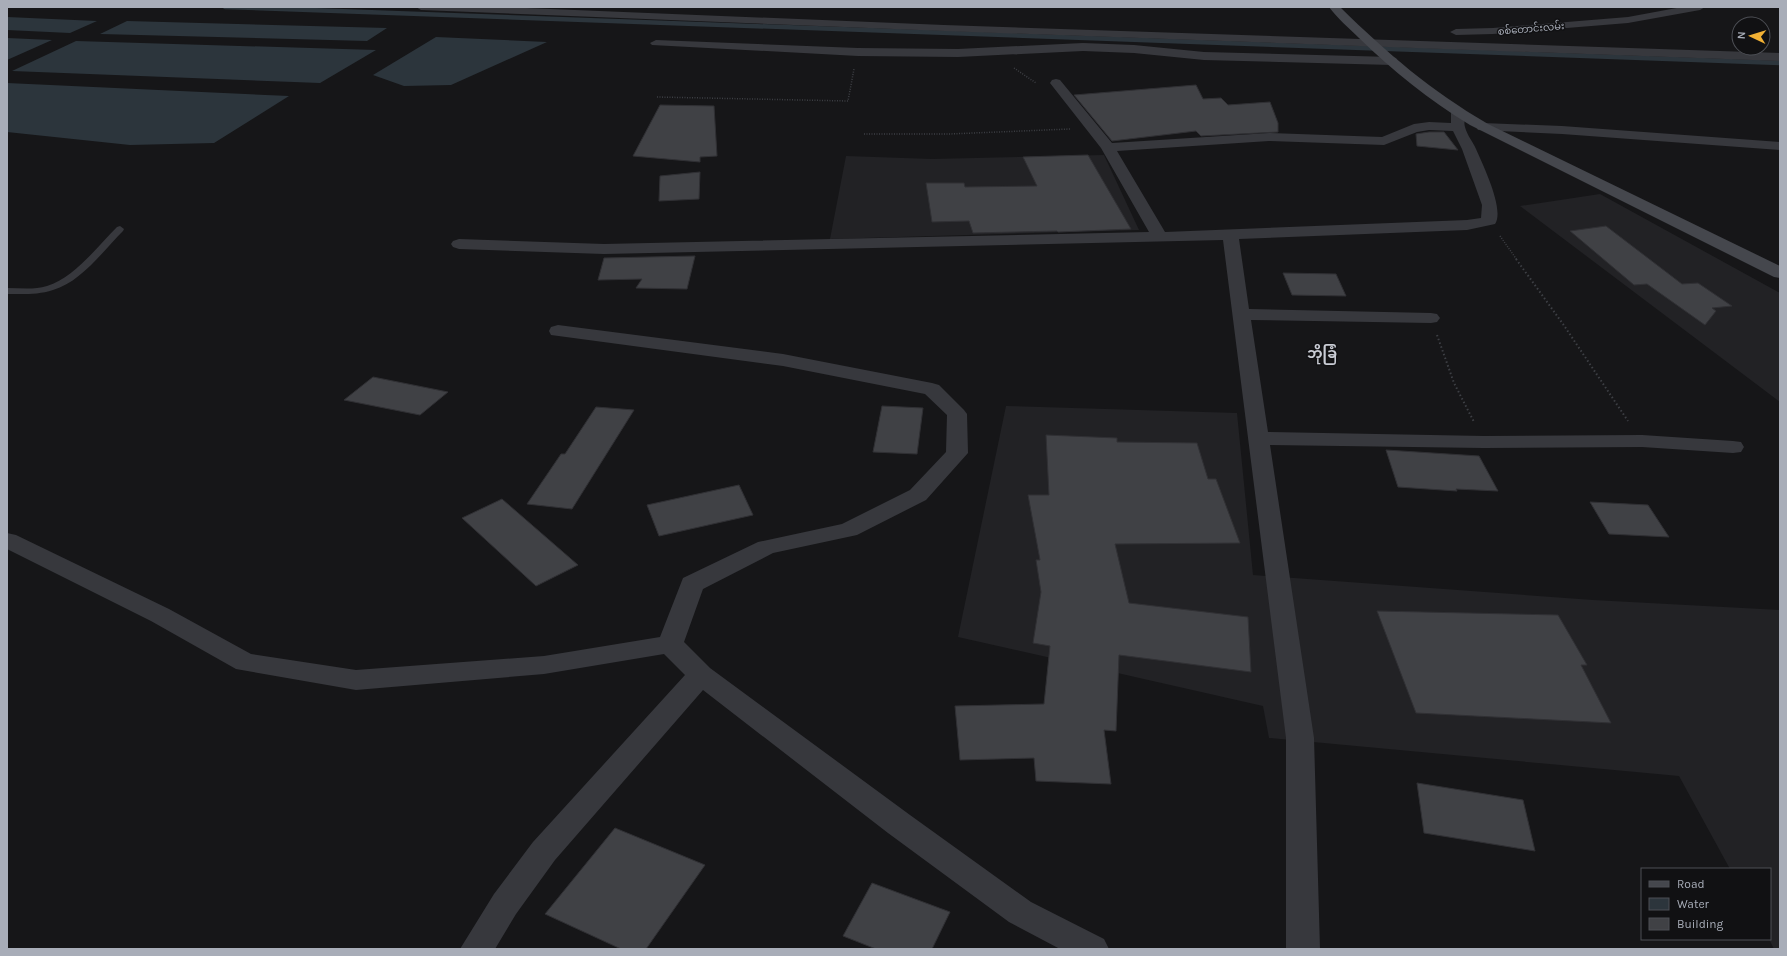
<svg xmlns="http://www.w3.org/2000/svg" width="1787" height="956" viewBox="0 0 1787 956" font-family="Karla,'Noto Sans Myanmar',sans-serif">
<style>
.built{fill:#222225}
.water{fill:#2c353c}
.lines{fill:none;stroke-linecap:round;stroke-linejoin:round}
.stream{stroke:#2c353c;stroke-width:4.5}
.building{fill:#404145;stroke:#303034}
.path-far1{stroke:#3d3f44;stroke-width:1.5;stroke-dasharray:1 1.5;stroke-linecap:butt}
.path{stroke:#3d3f44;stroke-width:2;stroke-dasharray:1.5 2.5;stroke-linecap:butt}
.lane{fill:#37383d;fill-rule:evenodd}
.street{fill:#37383d;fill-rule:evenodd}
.secondary{fill:#45474d;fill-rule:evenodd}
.labels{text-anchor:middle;stroke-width:3;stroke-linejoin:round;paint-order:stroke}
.far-street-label{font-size:10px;fill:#a8adb8;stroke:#111113}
.quarter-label{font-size:14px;font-weight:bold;fill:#c9ccd4;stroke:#111113}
</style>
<rect width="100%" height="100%" fill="#161618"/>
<path class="built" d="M1104,155l35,75 -309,9 16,-83 86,3z
M1600,194l180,99v109l-260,-196z
M1006,406l231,7 16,162 340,25 187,10v339h-6l-5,-10 1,-70h-40l-51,-93 -410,-38 -6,-32 -305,-69z"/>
<path class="water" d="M7,17l90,4 -27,12 -63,-3z
M127,21l260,7 -20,13 -267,-7z
M436,37l111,5 -96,43 -47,1 -31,-11z
M7,38l45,2 -45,20z
M76,41l300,9 -56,33 -308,-12z
M7,83l282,13 -75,47 -84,2 -123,-13z"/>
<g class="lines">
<path class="stream" d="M225,7l1555,56"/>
</g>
<path class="building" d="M1196,85l7,14 18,-1 7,7 42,-3 8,21v9l-77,4 -5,-5 -84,10 -38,-46z
M660,105l54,1 3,50 -17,1v5l-67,-6z
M1429,132h15l14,18 -41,-4 -1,-12z
M1088,155l43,74 -73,3 -1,-1 -84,2 -4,-12 -37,1 -6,-39h38l1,4 72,-1 -14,-29z
M700,172l-1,27 -40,2 1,-25z
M1606,226l76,58 16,-1 34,23 -20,2 4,3 -11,14 -58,-41 -13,1 -64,-54z
M695,256l-8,33 -51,-1 6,-9 -44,1 6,-22z
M1283,273l53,1 10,22 -54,-1z
M373,377l75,15 -28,23 -76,-15z
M882,406l41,2 -6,46 -44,-2z
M596,407l38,3 -62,99 -45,-5 34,-50h4z
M1046,435l71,3v4l80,1 11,36h8l24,64 -125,1 14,59 119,14 3,55 -132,-17 -3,76 -12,-1 7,54 -75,-3 -2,-23 -74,2 -5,-54 89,-2 6,-58 -17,-3 8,-51 -5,-32h4l-12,-65h21z
M1386,450l93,6 19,35 -42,-2 1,2 -59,-4z
M739,485l14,30 -94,21 -12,-31z
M502,499l76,66 -42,21 -74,-68z
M1590,502l58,3 21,32 -60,-3z
M1377,611l181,4 29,50h-6l30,58 -195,-10z
M1417,783l106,17 12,51 -111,-18z
M615,828l90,37 -59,84h-25l-76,-35z
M872,883l78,29 -18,37h-56l-33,-13z"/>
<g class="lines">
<path class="path-far1" d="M1014,68l22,15
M657,97l191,4 6,-32
M864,134h85l121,-5
M1500,236l17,24"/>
<path class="path" d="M1516,259l47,65 65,97
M1437,335l17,48 20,39"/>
<path class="lane" d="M120,226l4,3 -1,2c-20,20 -42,51 -70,59 -15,5 -30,4 -46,4v-6c13,0 27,2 40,-2 28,-9 50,-39 70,-59z"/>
<path class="street" d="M416,7h86l442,18 836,28v8l-836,-30 -523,-21z
M1682,7h23l-5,3 -72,13 -135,11 -37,1 -6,-3 6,-3 37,-1 135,-11z
M656,40l202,8 100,1 125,-6 51,2 70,7 188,5 4,1 2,3 -2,3 -4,1 -188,-5 -70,-7 -51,-2 -125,6 -100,-1 -206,-11 -2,-2z
M1056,79l4,1 52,63 157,-10 113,4 32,-13 15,-2 22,1v-11l2,-3h10c4,6 0,12 2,18 2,8 8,15 11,22 7,16 29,61 19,75l-28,6 -228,9 10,70 182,4 6,1 3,4 -3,4 -6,1 -180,-3 17,112 216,4 158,-1 91,6 8,1 3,5 -3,5 -8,1 -91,-6 -158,1 -214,-3 44,293 6,211h-34v-211l-63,-498 -619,14 -145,-5 -6,-2 -2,-3 2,-3 6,-2 145,5 545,-12 -48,-84 -51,-65 2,-3zM1429,130l24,1 9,18 20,56 -1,13 -14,2 -302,12 -48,-81 152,-10 115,4 33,-13z
M1483,123l79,3 218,16v8l-218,-16 -84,-4 -2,-3 2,-3z
M558,325l225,29 149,29 7,2 25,25 3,4 1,39 -42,47 -69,35 -84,18 -70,36 -19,53 26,26 200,147 121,87 73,37 5,10h-49l-51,-27 -121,-89 -185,-143 -148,170 -39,54 -21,35h-35l34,-55 39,-52 152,-167 -21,-21 -120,20 -188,16 -120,-21 -85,-48 -144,-72v-16l9,2 153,74 82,45 105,16 188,-14 116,-19 23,-59 75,-36 84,-18 68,-34 36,-38 1,-37 -22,-21 -142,-28 -232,-31 -2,-4 2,-4z"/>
<path class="secondary" d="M1329,7h11c48,47 90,83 148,117l292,142v12l-6,-1 -304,-152c-41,-25 -77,-54 -111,-87 -10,-10 -22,-20 -30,-31z"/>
</g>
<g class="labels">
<g class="far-street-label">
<text transform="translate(1531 28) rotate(-5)" y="4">စစ်တောင်းလမ်း</text>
</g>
<g class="quarter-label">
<text x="1322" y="358">ဘိုခြံ</text>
</g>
</g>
<rect width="1787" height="956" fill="none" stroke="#a8adb8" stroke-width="16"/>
<rect x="1641" y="868" width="130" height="72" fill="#111113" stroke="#4d4f55"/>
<rect x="1649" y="881" width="20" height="6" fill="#45474d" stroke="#4d4f55"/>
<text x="1677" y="888" font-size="12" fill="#a8adb8">Road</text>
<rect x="1649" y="898" width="20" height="12" fill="#2c353c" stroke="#4d4f55"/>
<text x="1677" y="908" font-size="12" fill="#a8adb8">Water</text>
<rect x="1649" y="918" width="20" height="12" fill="#404145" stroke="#4d4f55"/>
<text x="1677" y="928" font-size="12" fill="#a8adb8">Building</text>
<g transform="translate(1751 36) rotate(274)"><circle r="19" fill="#111113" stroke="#4d4f55"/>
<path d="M0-3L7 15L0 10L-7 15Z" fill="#f2b134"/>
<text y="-6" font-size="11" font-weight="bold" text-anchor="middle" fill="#a8adb8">N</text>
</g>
</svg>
